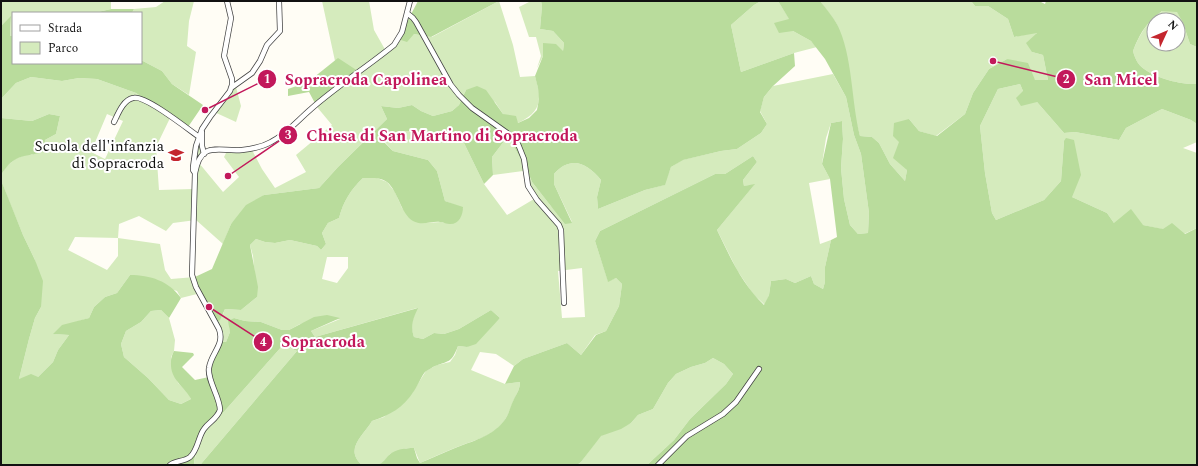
<svg xmlns="http://www.w3.org/2000/svg" width="1198" height="466" viewBox="0 0 1198 466" font-family="Spectral,serif">
<style>
.green{fill:#d5ebbd;fill-rule:evenodd}
.forest{fill:#b9dc9c;fill-rule:evenodd}
.lines{fill:none;stroke-linecap:round;stroke-linejoin:round}
.minor-casing{stroke:#444;stroke-width:6}
.minor{stroke:#fff;stroke-width:4.5}
.labels{text-anchor:middle;stroke-width:4;stroke-linejoin:round;paint-order:stroke}
.poi-label{font-size:15px;fill:#111;stroke:#fff;text-anchor:end}
.leader{fill:none;stroke:#c2185b;stroke-width:1.5}
.callout-dot{fill:#c2185b;stroke:#fff;stroke-width:1.5}
.mark-label{font-size:12px;text-anchor:middle;font-weight:bold;fill:#fff}
.callout-label{font-size:16px;text-anchor:middle;font-weight:bold;fill:#c2185b;stroke:#fff;stroke-width:4;stroke-linejoin:round;paint-order:stroke}
</style>
<rect width="100%" height="100%" fill="#fffdf5"/>
<path class="green" d="M1,1h110v8l-13,3 -85,1v23h-3l1,-19 -10,9z
M165,1h29l-5,20 -2,25 9,6 -7,43 -17,-11 -10,-13 -21,-11v-47h-9l2,-4 22,-2z
M322,1h47l5,29 13,23 11,-14 16,-5 18,3 67,-36 14,44 7,32 15,-1c7,23 7,36 -17,47l-15,-9 -8,-12 -29,-12 -7,15 -7,6 -19,5 -12,-5 -9,-6 -14,3 -17,-2 6,13 -49,48 -19,21 -55,7 -33,29 -8,20 -27,-24 -23,3 -7,8 -27,-15 -20,8 -1,14 42,6 5,26 6,9 24,-2 2,17 -16,4 -4,-7 -47,-16 -13,18 -12,4 -11,10 -5,11 -13,4 -22,12 15,1 -11,15 -5,12 -15,15 -19,2 10,-40 6,-21 6,-11 -6,-47 -12,-25 -14,-34 -8,-21v-5l5,-8 9,-8 10,-4h7l13,-15 11,-6 4,-18 -11,-2 -17,7 -31,-3v-19l15,-16 15,-6 31,4 17,-3 18,1 39,14 35,23 -15,31 3,43 34,-1 1,-44 3,-12 6,24 -4,6 24,29 16,-15 -15,-20 3,-6 25,-1 10,19 13,19 31,-16 -10,-17 36,-30 -15,-18 22,-48 -4,2zM107,114l16,7 -18,38 -14,-7zM75,237l43,1v18l-11,14 -39,-20z
M531,1h10l1,5 -2,23 13,2 11,12 -1,8 -20,5 -6,12 4,-12 -5,-19h-7l-10,-30z
M761,1h17l12,19 3,11 18,10 6,6 -23,6 -53,19 -10,-47 23,-20z
M820,1h151l4,5h13l20,13 6,18 23,-5 -5,20 11,3 5,25h-13l-28,-21 -18,10 -16,24 -8,21 -29,22 -17,-5 -10,-12 -10,23 8,28 -2,11 -15,-17 -11,-21 -7,-6 -12,-1 -5,-18 -18,-94z
M1162,11h15l6,12 7,21 7,3v37c-16,1 -49,-7 -59,-21 -2,-3 -4,-8 -5,-12 8,-19 13,-27 29,-40zM1154,20h24v24h-24z
M833,74l13,23 8,38 7,19 8,59 -1,20 -10,1 -8,-9 -6,-26 -3,-31 2,-29 -1,-18 -11,2 -5,15 -4,26 8,15 -21,4 11,61 11,-4 -6,27v15l-2,7 -9,-5 -3,-8 -16,7 -9,-4 -15,2 -2,14 -4,10 -12,-11 -16,-24 -20,-40 37,-45 -10,1 -1,-6 14,-18 -4,-6 -28,18h-10l-115,57 -5,10 13,40 8,-3 6,6 -3,22 -13,25 -11,4 -14,20 -14,-12 -44,16 -9,7 -18,-12 -16,-2 -9,18 34,14 15,-2c0,8 -4,12 -7,20 -11,33 -27,34 -56,45 -13,5 -25,11 -37,16l-6,-15h-7l-17,6 -7,9 -6,2h-15c-18,-16 1,-29 10,-44l12,-4 28,-24 14,-22 11,-6 13,-3 5,-7 3,-9 9,1 33,-29 -9,-8 -32,19 -15,5 -10,-1 -11,6 -9,-2c-5,-13 -1,-17 3,-29l-102,29 -4,-6 29,-12 -40,5 -11,6h-7l-21,-8 -16,-1 -11,-3 -5,3 1,11 -4,10h-7l-2,-13 -3,-5 9,-10 2,-5 16,1 16,-13 -4,-41 -3,-11 6,-6 9,3 10,1 15,-3 27,6 4,4 5,-6 -4,-11 6,-10 11,-5c4,-16 12,-29 24,-40h14l10,4 8,10 7,16 22,15 17,-1 9,2 13,-16 -18,-7 -8,-30 -9,-11 -35,-9 -10,-11c4,-3 8,-7 13,-8 15,-4 52,3 67,9l21,43 23,31 27,-16 -11,-28 -30,4 -1,-18 16,-21 20,36 4,10 19,24 21,16 -18,-38v-10c17,-19 33,-11 47,6l-4,17 1,12 47,-19 19,-5 7,-18 11,-7 39,-9 16,-2 24,-16 6,-9 -7,-13 4,-14 9,-11zM327,257h21v11l-11,15 -15,-4zM582,268l3,49 -23,1 -4,-47z
M235,83l6,23 -5,16 -24,-11z
M1020,84l3,7 14,11 27,31 11,-1 44,8 7,-12 36,-19 29,11 6,4v18l-14,6 14,5v75l-13,6 -41,-9 -29,-2 -7,-10 -35,-16 -8,-56 -3,40 -17,19 -48,20 -4,-7 -7,-40 -5,-47 18,-37z
M161,310l8,8 6,22 -1,11 -3,6 7,26 10,9 3,7 -10,5 -12,-4 -21,-22 -24,-21 -3,-13 5,-13 15,-9 10,-11z
M283,345l14,6 -96,113h-7c2,-15 9,-31 20,-41z
M713,358l11,6 9,10 -7,10 -36,35 -16,21 -27,25h-70l4,-3 19,-26 31,-13 7,-8 15,-6 15,-26 8,-9 15,-7 14,-4z"/>
<path class="forest" d="M418,1h81l-68,36 -17,-3 -7,8 -9,-3z
M541,1h220l-7,4 -23,20 10,47 53,-19 1,13 -22,20 -9,11 -4,15 7,12 -6,9 -24,16 -16,2 -38,9 -12,7 -6,18 -20,5 -47,19 -1,-12 4,-17c-14,-17 -30,-25 -47,-6v10l18,39 -7,1 -33,-42 -4,-10 -20,-36 -16,21 1,18 -9,9 -21,-43c-15,-5 -52,-13 -67,-9 -5,1 -9,6 -13,9l10,10 35,9 9,11 8,30 18,6c0,8 -4,18 -14,17 -3,0 -6,-2 -9,-2 -9,-1 -18,4 -27,-1 -12,-7 -15,-30 -26,-39 -6,-5 -16,-4 -24,-4 -12,11 -20,24 -24,40l-11,5 -6,10 4,11 -5,6 -4,-4 -27,-6 -15,3 -10,-1 -9,-3 -6,6 8,42 -1,10 -16,13 -16,-1 -5,11 -6,4 -17,-30 -2,-17 17,-8 19,-45 15,-19 18,-10 55,-7 19,-21 49,-48 -6,-13 17,2 14,-3 9,6 12,5 19,-5 7,-6 7,-15 11,-4 9,4 17,24 13,2 2,7 11,-5 8,-8 2,-11 -1,-11 -3,-12 8,-20v-13l13,1 7,7 1,-8 -11,-12 -13,-2 2,-23z
M778,1h42c6,7 12,15 17,23 16,32 14,77 23,112l12,1 7,6 11,21 15,17 2,-11 -14,-12 6,-16 -6,-6 1,-13 15,-4 10,12 18,5 28,-22 8,-21 16,-24 18,-10 21,4 7,17h13l-5,-25 -11,-3 -6,-9 11,-10 -23,4 -6,-18 -20,-13h-13l-4,-5h68l6,3 1,-3h151v46l-7,-3 -7,-21 -6,-11 -15,-1c-16,13 -21,20 -29,40 1,4 3,9 5,12 10,14 43,22 59,21v40l-6,-4 -29,-11 -36,19 -7,12 -44,-8 -11,1 -27,-31 -16,4 -5,-8 7,-7 -3,-7 -22,5 -18,37 5,47 7,40 4,7 48,-20 17,-19 3,-40 2,-3 8,2 7,35 -9,22 35,16 7,10 17,-14 12,16 20,4 9,-6 13,11 12,-6v237h-550l27,-25 16,-21 36,-35 7,-10 -9,-10 -11,-6 -8,5 -14,4 -15,7 -8,9 -15,26 -15,6 -7,8 -10,6 -20,7 -20,26 -4,3h-200c8,-3 7,-5 12,-10 6,-6 17,-7 25,-7l3,10 3,5c12,-5 23,-10 35,-15 17,-7 36,-11 48,-26 6,-7 7,-15 11,-23 3,-6 6,-10 6,-17l-15,2 9,-18 9,-7 44,-16 14,12 15,-20 10,-4 13,-25 3,-22 -6,-6 -8,4 -13,-41 5,-10 115,-57h10l28,-18 4,6 -14,18 1,6 11,-2 -38,46c13,27 25,54 47,75l5,-10 2,-14 15,-2 9,4 16,-7 3,8 9,5 2,-7v-15l6,-27 6,-3 -7,-58 -8,-15 9,-41 11,-2 1,18 -2,29 3,31 6,26 8,9 10,-1 1,-20 -8,-59 -7,-19 -8,-38 -21,-38 -14,-18 -18,-10 -14,2 -5,-10 15,-4z
M111,9h23l-2,4h-60l26,-1z
M11,16l-1,20h3v27h128v-3l21,11 10,13 31,21 -15,22 -52,-34 -39,-14 -18,-1 -17,3 -31,-4 -15,6 -15,16v-73z
M338,58l23,15 -44,34 -8,-15 -21,4v-7l20,-7z
M49,114l11,2 -4,18 -11,6 -2,12c-21,6 -28,1 -42,23v-57l31,3z
M1,180l22,55 12,25 8,21 -2,26 -6,11 -6,21 -10,40 12,-5 7,3 15,-15 5,-12 11,-15 -16,-1 9,-9 27,-7 5,-11 11,-10 12,-4 13,-18c20,0 39,6 51,23l-12,20 -8,-8 -10,1 -10,11 -15,9 -5,13 3,13 24,21 21,22 12,4 10,-5c-6,-12 -19,-18 -20,-33 0,-7 0,-9 3,-15l19,2 1,2 -12,12 13,13 14,-3 -1,-16 11,-19h7l4,-10 -2,-11 6,-3 11,3 16,1 21,8h7l25,-13 13,-2 13,3 -29,13 4,6 103,-29c-5,11 -8,18 -4,29l9,2 11,-6 10,1 15,-5 32,-19 9,8 -24,26 -9,3 -9,-1c-7,18 -9,14 -25,21 -2,2 -6,3 -8,5 -4,5 -7,13 -11,19 -11,17 -24,24 -42,30 -9,15 -28,28 -10,44h-361zM283,345l14,6 -96,113h-7c1,-15 9,-31 20,-41z"/>
<g class="lines">
<defs>
<path id="minor" d="M407,13l6,5 3,4 35,63 8,10 13,13 38,27 8,9 6,15 4,27 9,14 22,25 2,5 3,73
M231,88l21,-15 8,-12 7,-16 13,-14 -1,-30
M114,122c4,-8 9,-22 19,-24 11,-4 55,31 66,39
M202,132v14l2,8
M195,173l-2,-3v-3l3,-21 6,-17 8,-12 20,-26 2,-6v-6l-8,-23 7,-38 -4,-17
M170,465c6,-5 14,-3 20,-8 8,-7 8,-20 14,-28 5,-7 13,-10 16,-19 0,-13 -13,-30 -11,-42 2,-15 16,-23 10,-39l-23,-42 -4,-12 3,-102c6,-33 23,-21 47,-23 10,-1 20,-3 29,-8 16,-8 27,-22 40,-33 26,-23 56,-42 83,-64l8,-13 8,-31
M658,465l29,-29 36,-22 13,-12 23,-33"/>
</defs>
<use href="#minor" class="minor-casing"/>
<use href="#minor" class="minor"/>
</g>
<defs>
<symbol id="school-bare" viewBox="-9 -9 18 18"><path d="M0-5L7-2L0 1L-7-2ZM-4 1L0 2.5L4 1V4Q0 6-4 4Z" fill="#c4262e" stroke="#fff" stroke-width="2.5" paint-order="stroke"/></symbol>
</defs>
<g fill-rule="evenodd">
<use href="#school-bare" x="165" y="144" width="22" height="22"/>
</g>
<g class="labels">
<g class="poi-label">
<text x="164" y="151">Scuola dell'infanzia<tspan x="164" dy="17">di Sopracroda</tspan></text>
</g>
</g>
<path class="leader" d="M205 110L267 79M993 61L1066 79M228 176L288 135M209 307L263 342"/>
<g class="callout-dot">
<circle cx="205" cy="110" r="4"/>
<circle cx="993" cy="61" r="4"/>
<circle cx="228" cy="176" r="4"/>
<circle cx="209" cy="307" r="4"/>
<circle cx="267" cy="79" r="10"/>
<circle cx="1066" cy="79" r="10"/>
<circle cx="288" cy="135" r="10"/>
<circle cx="263" cy="342" r="10"/>
</g>
<g class="mark-label">
<text x="267" y="83">1</text>
<text x="1066" y="83">2</text>
<text x="288" y="139">3</text>
<text x="263" y="346">4</text>
</g>
<g class="callout-label">
<text x="366" y="85">Sopracroda Capolinea</text>
<text x="1121" y="85">San Micel</text>
<text x="442" y="141">Chiesa di San Martino di Sopracroda</text>
<text x="323" y="347">Sopracroda</text>
</g>
<rect width="1198" height="466" fill="none" stroke="#111111" stroke-width="4"/>
<rect x="12" y="12" width="130" height="52" fill="#ffffff" stroke="#a0a0a0"/>
<rect x="20" y="25" width="20" height="6" fill="#ffffff" stroke="#a0a0a0"/>
<text x="48" y="32" font-size="12" fill="#111111">Strada</text>
<rect x="20" y="42" width="20" height="12" fill="#d5ebbd" stroke="#a0a0a0"/>
<text x="48" y="52" font-size="12" fill="#111111">Parco</text>
<g transform="translate(1166 32) rotate(46)"><circle r="19" fill="#ffffff" stroke="#a0a0a0"/>
<path d="M0-3L7 15L0 10L-7 15Z" fill="#c4262e"/>
<text y="-6" font-size="11" font-weight="bold" text-anchor="middle" fill="#111111">N</text>
</g>
</svg>
